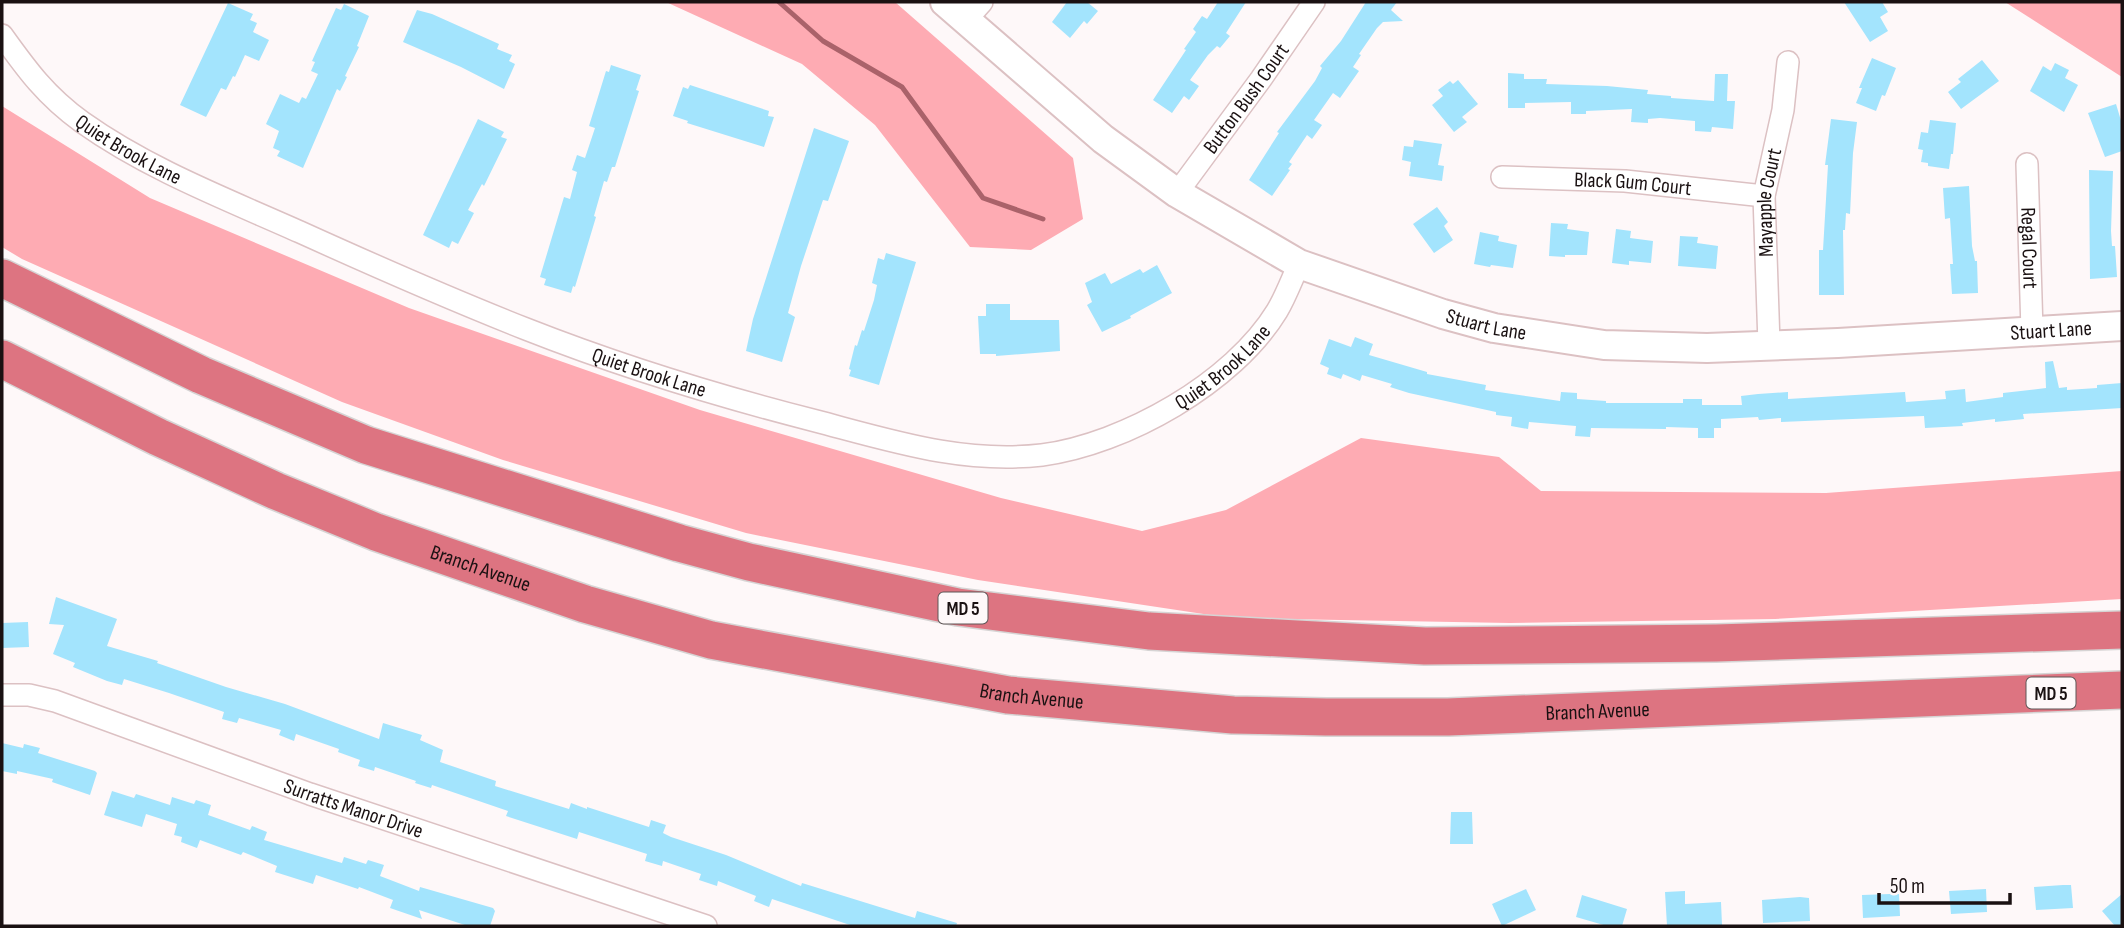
<svg xmlns="http://www.w3.org/2000/svg" width="2124" height="928" viewBox="0 0 2124 928" font-family="'Sofia Sans Condensed',sans-serif">
<style>
.forest{fill:#feabb3}
.lines{fill:none;stroke-linecap:round;stroke-linejoin:round}
.stream{stroke:#aa626a;stroke-width:5}
.building{fill:#a3e4fd}
.street-casing{stroke:#dcc1c3;stroke-width:24}
.secondary-casing{stroke:#dcc1c3;stroke-width:32}
.highway-casing{stroke:#d6d4d4;stroke-width:40}
.street{stroke:#fff;stroke-width:21}
.secondary{stroke:#fff;stroke-width:28}
.highway{stroke:#dd7481;stroke-width:37}
.labels{text-anchor:middle;stroke-width:5;stroke-linejoin:round;paint-order:stroke}
.shield{fill:#fef8f9;stroke:#5e5657;stroke-width:2}
.shield-label{font-size:19px;font-weight:bold;fill:#1a1112}
.street-label{font-size:21px;fill:#1a1112;stroke:#fef8f9}
</style>
<rect width="100%" height="100%" fill="#fef8f9"/>
<path class="forest" d="M666,2h229l178,156 10,61 -52,31 -61,-3 -95,-122 -73,-61z
M2005,2h117v75z
M2,106l148,92 259,110 291,102 301,88 141,33 84,-21 135,-72 138,19 42,34 285,2 296,-22v128l-347,20 -265,4 -280,-5 -252,-38 -232,-47 -243,-73 -161,-58 -320,-143 -20,-12z"/>
<g class="lines">
<path class="stream" d="M779,2l44,39 79,46 81,111 60,21"/>
</g>
<path class="building" d="M1067,2h20l11,9 -11,13 -3,-3 -14,17 -18,-16z
M1218,2h28l-20,31 4,3 -10,12 -3,-2 -9,9 -18,25 9,6 -10,14 -5,-4 -12,17 -19,-13 33,-50 -2,-1 12,-17 -3,-3 9,-13 5,3z
M1366,2h31l-6,8 12,11 -20,1 -6,6 -18,26 2,1 -8,12 6,4 -19,27 -7,-5 -19,27 8,5 -10,14 -5,-4 -18,27 3,2 -4,5 2,1 -18,26 -23,-16 30,-47 -2,-1 38,-51 7,-13 -2,-2 21,-25z
M1844,2h38l6,10 -8,5 8,14 -18,11z
M228,3l25,11 -3,6 7,3 -4,9 16,8 -10,21 -14,-6 -10,22 -2,-1 -7,14 -5,-2 -15,29 -26,-12z
M344,4l25,12 -12,30 2,1 -14,29 2,1 -7,14 -3,-2 -34,79 -26,-12 3,-5 -7,-3 6,-17 -13,-7 14,-30 19,9 3,-6 4,2 12,-25 -7,-3 4,-9 -3,-1 24,-53 5,2z
M417,10l15,4 67,30 -2,5 15,6 -3,6 6,3 -11,25 -43,-22 -58,-25z
M1872,58l24,10 -11,28 -3,-1 -6,16 -20,-8 6,-15h-3z
M1982,60l17,21 -38,28 -13,-17 13,-10 -3,-3z
M2055,63l14,7 -4,8 13,7 -14,27 -34,-21 13,-25 8,5z
M611,65l30,10 -5,15 3,1 -24,76h-3l-5,15 -3,-1 -10,35 2,1 -21,70 -2,-1 -2,7 -27,-8 2,-6 -6,-2 24,-80 6,2 7,-27 -5,-2 5,-15 8,3 10,-30 -6,-2 17,-55 3,1z
M1508,73l16,1v5h23l-1,5 61,2 41,4 -1,4 24,2v2l43,3 1,-27h13l-1,27h8l-2,28 -21,-2 -1,5 -16,-1v-10l-35,-3 -12,1v4l-17,-1 1,-13 -46,2v3h-15v-12l-46,1v5h-17z
M1458,80l20,24 -16,13 5,5 -13,10 -22,-27 11,-9 -5,-6 12,-9 3,3z
M690,85l79,26 -1,5 6,1 -10,30 -77,-24 1,-2 -15,-5 10,-29 5,2z
M2116,104l6,20v27l-17,6 -17,-44z
M478,119l26,13 -3,5 6,2 -23,47 -2,-2 -14,26 6,3 -16,31 -6,-3 -3,7 -26,-13z
M1831,119l26,3 -4,31 -3,61 -4,-1 -1,17h-2l1,65h-25v-45h4l5,-85h-3z
M1930,120l26,3 -3,31h-2l-2,15 -21,-3v-3l-7,-1 2,-12 -5,-1 3,-17 7,1z
M814,128l35,13 -21,60 -5,-1 -22,66 -13,47 7,4 -13,45 -36,-11 7,-32z
M1414,140l28,4 -4,21 6,1 -2,15 -33,-5 2,-14 -9,-2 2,-14 9,1z
M2089,170l24,1 -2,60 1,15h3l2,31 -27,2z
M1969,186l3,60 3,15h2l1,32 -26,1 -2,-30h3l-3,-46 -5,1 -2,-31z
M1437,207l11,15 -4,4 9,14 -19,13 -21,-29z
M1551,223l17,1 -1,5 22,3 -2,23h-22v2l-16,-1z
M1616,229l15,2 -1,7 23,3 -2,22 -22,-2v4l-17,-2z
M1480,232l19,4 -1,5 19,4 -4,23 -22,-3 -1,2 -16,-3z
M1680,236l18,1 -1,6 21,3 -2,23 -38,-3z
M886,253l30,9 -37,123 -30,-9 2,-6 -2,-1 6,-24 2,1 5,-16 2,1 10,-31 3,-15 -5,-2 6,-25 6,2z
M1157,265l15,28 -42,23 1,2 -29,14 -15,-27 5,-3 -7,-19 20,-10 6,11 29,-15 3,4z
M986,304h24v16h49l1,31 -64,5v-2h-16l-2,-38h8z
M1355,337l18,7 -4,11 58,17v2l59,11 -1,5 75,11 1,-9 16,1v6l29,2v2h77v-4h19v6h40l-1,-9 17,-2 30,-2v7l117,-7 1,10 40,-3 -1,-8 20,-2 1,13 37,-5v-4l43,-5 -1,-26 8,-1 6,27 8,-1v3l30,-2v-3l25,-2v25l-99,6 1,5 -29,3v-3l-33,4 1,3 -38,2 -1,-12 -143,6v-4l-22,2 -1,-3 -37,2v9h-7v10h-16v-10l-32,-1v2l-75,-1 -1,9 -15,-1 1,-10 -47,-4 -1,7 -17,-3 1,-9 -16,-2v-3l-87,-19 -19,-6 2,-3 -30,-9 -2,6 -17,-7 -2,5 -14,-5 2,-6 -9,-4 9,-25 22,8z
M56,597l61,22 -10,27 51,15 -1,2 69,24 59,17 94,35 4,-16 39,12 -2,5 23,10 -3,12 56,19 -1,5 74,23 2,-6 16,6v-2l62,20 2,-7 15,5 -3,8 8,4 55,18 75,31 1,-3 113,35 2,-7 40,12 -1,3h-103l-81,-27 -3,8 -15,-6 2,-5 -38,-15 -1,5 -18,-6 2,-6 -38,-13 -1,5 -17,-5 2,-7 -68,-22 -2,7 -71,-23 2,-5 -76,-26 -1,3 -16,-5 1,-2 -41,-14 -1,4 -16,-5 2,-6 -22,-8 1,-3 -43,-15 -2,7 -15,-6 2,-5 -42,-12 -2,5 -15,-4 2,-7 -55,-19 -45,-14 -2,6 -15,-4 -34,-14 2,-4 -22,-9 11,-29 -15,-1z
M28,622l1,25 -27,1v-25z
M2,743l21,5 1,-4 16,4 -2,5 57,18 2,2 -7,22 -38,-13 1,-3 -36,-8v3l-15,-3z
M112,791l22,7 2,-4 34,11 2,-8 22,7 2,-4 15,5 -3,10 42,15 2,-4 15,6 -3,8 78,23 2,-6 22,7 2,-4 16,5 -4,11 39,15 1,-4 73,21 2,3 -5,15h-22l-49,-16 3,9 -32,-11 3,-8 -34,-13 -1,2 -42,-14 -3,9 -38,-12 2,-6 -34,-14 -2,3 -41,-15 -3,8 -16,-6 1,-5 -8,-2 3,-11 -31,-10 -4,13 -38,-12z
M1451,812h21l1,32h-23z
M2063,885h8l2,23 -37,2 -2,-23z
M1526,889l10,21 -34,16 -10,-22z
M1986,889l1,23 -36,2 -2,-23z
M1685,891v13l36,-2 1,23 -55,1 -2,-34z
M1890,894h9l1,22 -37,2 -1,-23z
M2122,894v32h-7l-13,-15z
M1582,895l45,14 -5,17h-15l-31,-9z
M1800,897l9,1 1,23 -47,2 -1,-23z"/>
<g class="lines">
<defs>
<g id="street">
<path d="M966,20l16,-18"/>
<path id="s1" d="M2,35c25,35 44,61 80,87 66,47 144,77 218,110 75,34 150,67 226,97 94,37 192,67 290,92 76,20 147,43 226,34 83,-11 191,-72 235,-144 9,-15 15,-32 22,-47"/>
<path id="s2" d="M2027,164l5,167"/>
<path id="s3" d="M1502,177l123,4 139,15"/>
<path id="s4" d="M1177,193l84,-114 53,-77"/>
<path id="s5" d="M1769,344l-5,-148 19,-86 5,-48"/>
<path id="s6" d="M2,695h27l26,6 255,93 396,132"/>
</g>
<g id="secondary">
<path id="s7" d="M945,2l158,137 74,54 122,71 144,50 51,14 110,17 103,3 131,-5 284,-17"/>
</g>
<g id="highway">
<path d="M2,278l199,97 165,70 313,98 70,19 209,45 191,24 276,15 291,-3 406,-13"/>
<path id="s8" d="M2,359l156,78 118,54 100,41 209,72 126,36 297,55 225,20 93,2h122l674,-27"/>
</g>
</defs>
<use href="#street" class="street-casing"/>
<use href="#secondary" class="secondary-casing"/>
<use href="#highway" class="highway-casing"/>
<use href="#street" class="street"/>
<use href="#secondary" class="secondary"/>
<use href="#highway" class="highway"/>
</g>
<g class="labels">
<g class="shield">
<rect x="938.5" y="592.5" width="49" height="31" rx="5"/>
<rect x="2026.5" y="677.5" width="49" height="31" rx="5"/>
</g>
<g class="shield-label">
<text x="963" y="615">MD 5</text>
<text x="2051" y="700">MD 5</text>
</g>
<g class="street-label">
<text dy="7" stroke="none"><textPath href="#s4" startOffset="117">Button Bush Court</textPath></text>
<text dy="7" stroke="none"><textPath href="#s1" startOffset="173">Quiet Brook Lane</textPath></text>
<text dy="7" stroke="none"><textPath href="#s3" startOffset="131">Black Gum Court</textPath></text>
<text dy="7" stroke="none"><textPath href="#s5" startOffset="142">Mayapple Court</textPath></text>
<text dy="7" stroke="none"><textPath href="#s2" startOffset="84">Regal Court</textPath></text>
<text dy="7" stroke="none"><textPath href="#s7" startOffset="639">Stuart Lane</textPath></text>
<text dy="7" stroke="none"><textPath href="#s7" startOffset="1206">Stuart Lane</textPath></text>
<text dy="7" stroke="none"><textPath href="#s1" startOffset="1348">Quiet Brook Lane</textPath></text>
<text dy="7" stroke="none"><textPath href="#s1" startOffset="740">Quiet Brook Lane</textPath></text>
<text dy="7" stroke="none"><textPath href="#s8" startOffset="523">Branch Avenue</textPath></text>
<text dy="7" stroke="none"><textPath href="#s8" startOffset="1090">Branch Avenue</textPath></text>
<text dy="7" stroke="none"><textPath href="#s8" startOffset="1657">Branch Avenue</textPath></text>
<text dy="7" stroke="none"><textPath href="#s6" startOffset="371">Surratts Manor Drive</textPath></text>
</g>
</g>
<rect width="2124" height="928" fill="none" stroke="#1a1112" stroke-width="7"/>
<path d="M1879 893v10h131v-10" fill="none" stroke="#1a1112" stroke-width="3.5"/>
<text x="1890" y="893" font-size="21" fill="#1a1112" stroke="#fef8f9" stroke-width="5" paint-order="stroke">50 m</text>
</svg>
